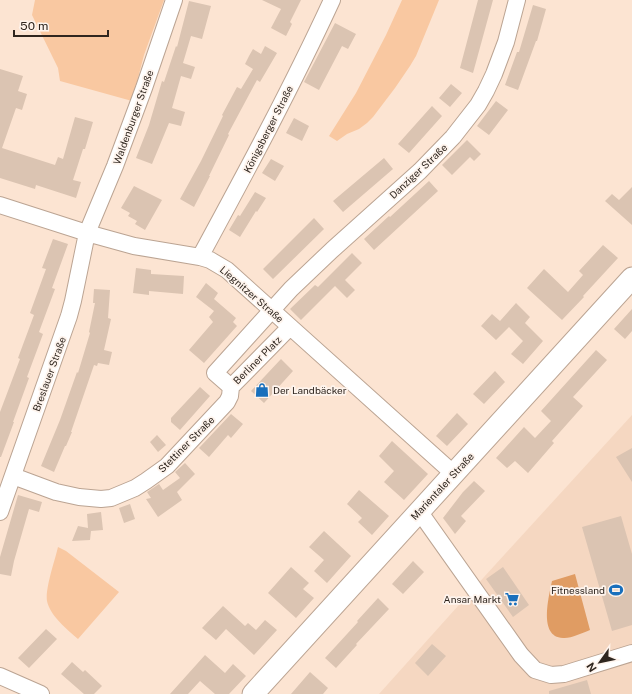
<svg xmlns="http://www.w3.org/2000/svg" width="632" height="694" viewBox="0 0 632 694" font-family="'Public Sans',sans-serif">
<style>
.built{fill:#f5d7c1}
.green{fill:#f9c8a1}
.water{fill:#e09c63}
.building{fill:#dbc4b2}
.lines{fill:none;stroke-linecap:round;stroke-linejoin:round}
.minor-casing{stroke:#bba493;stroke-width:18}
.major-casing{stroke:#bba493;stroke-width:23}
.minor{stroke:#fff;stroke-width:16}
.major{stroke:#fff;stroke-width:21}
.labels{text-anchor:middle;stroke-width:3.5;stroke-linejoin:round;paint-order:stroke}
.street-label{font-size:10px;fill:#2f261f;stroke:#fef4ed}
.poi-label{font-size:10px;fill:#2f261f;stroke:#fef4ed;text-anchor:end}
</style>
<rect width="100%" height="100%" fill="#fce4d2"/>
<path class="built" d="M632,415v279h-253l105,-117z"/>
<path class="green" d="M35,0h129l-20,55 -12,46 -72,-20 -2,-13 -26,-53z
M402,0h37l-23,56 -6,10 -15,22 -22,29 -6,6 -8,6 -12,5 -10,7 -8,-5 27,-43 30,-58z
M58,547l8,4 53,41 -41,47c-10,-9 -28,-23 -31,-38 -2,-12 8,-41 11,-54z"/>
<path class="water" d="M575,574l15,56c-8,3 -20,9 -27,8 -25,-1 -14,-42 -11,-57z"/>
<path class="building" d="M262,0h39l-11,22 2,2 -6,12 -15,-8 10,-19z
M478,0h15l-20,73 -13,-5z
M189,1l22,5 -9,33 -11,-3 -8,27 12,4 -4,12 -10,-3 -9,32 13,4 -4,14 -12,-3 -17,41 -16,-6 13,-33 13,-44 2,1 12,-36 1,1z
M533,5l13,4 -9,32h-1l-18,49 -13,-5 12,-33h2z
M335,23l21,11 -8,15 -6,-3 -23,44 -15,-8z
M265,46l12,7 -17,29 -3,-2 -29,54 1,1 -20,41h1l-16,31 -14,-8 21,-38 22,-45 -1,-1 15,-28 4,2 12,-20 -8,-5 4,-8 4,-7 8,5z
M0,69l23,7 -5,15 9,3 -5,16 -6,-2 -14,40 53,17 3,-8 5,2 12,-42 18,5 -8,27h-2l-10,31 8,2 -5,16 -40,-13 -1,4 -35,-11z
M451,84l11,9 -12,14 -11,-9z
M496,101l12,9 -19,25 -12,-9z
M432,106l10,10 -33,37 -11,-9z
M294,118l15,8 -7,15 -16,-8z
M467,140l14,14 -7,7 -4,-4 -18,18 -10,-10z
M384,158l9,11 -50,43 -10,-11z
M271,159l13,7 -9,15 -13,-8z
M429,181l9,10 -26,24 -38,35 -10,-11 25,-23 1,1z
M134,186l28,14 -17,30 -10,-6 2,-3 -9,-5 2,-3 -9,-5z
M632,187v38l-27,-24 7,-7 7,6z
M255,192l11,6 -9,14 -1,-1 -16,26 -11,-7 9,-15 2,1z
M314,218l10,11 -51,50 -10,-10z
M53,239l15,5 -16,44 3,1 -16,43 4,2 -16,43 2,1 -16,44h1l-13,35h-1v-45l20,-53 -2,-1 16,-43 -4,-2 16,-44 -4,-1z
M603,245l15,13 -35,38 1,1 -22,23 -35,-32 17,-19 24,23 15,-17 -4,-4z
M352,253l10,10 -17,17 10,10 -8,8 -12,-12 -34,34 -11,-11 25,-24 3,2z
M136,268l15,2v4l33,2 -1,18 -34,-3v4l-16,-2z
M206,283l12,10 -4,6 22,19 -3,4 4,4 -33,37 -15,-13 24,-28 -4,-5 5,-6 -18,-14z
M94,289l16,1 -2,28 3,1 -7,31 8,2 -3,13 -11,-2 -1,3 -3,-1 -23,67h1l-6,14h-1l-11,26 -13,-6 19,-46 17,-48 1,1 12,-40 -1,-1 6,-29h-2z
M516,303l14,14 -5,6 18,18 -20,23 -12,-10 12,-13 -14,-14 -13,13 -15,-14 11,-12 8,7z
M632,309v22l-7,8 -11,-10z
M596,350l11,10 -34,37 10,9 -31,35 2,2 -26,30 -13,-12 -8,7 -11,-10 28,-31 11,11 16,-17 -10,-10z
M281,359l12,12 -29,32 -13,-12z
M495,371l10,11 -21,22 -11,-10z
M200,387l10,9 -30,34 -9,-8v-4z
M457,413l11,11 -21,22 -11,-10z
M231,414l12,10 -12,14 -3,-3 -19,22 -10,-9z
M157,435l9,10 -8,7 -8,-10z
M392,441l36,33 -24,26 -20,-18 10,-11 -15,-15z
M632,448v34l-16,-25z
M185,463l10,11 -18,18 5,8 -24,17 -12,-18 5,-1 -4,-6 12,-8 4,6 17,-12 -5,-6z
M474,481l11,10 -24,25 5,5 -11,13 -12,-16 20,-26z
M359,490l30,26 -17,19 -14,-13 4,-4 -15,-14z
M18,495l24,7 -3,10 -10,-3 -15,52 -3,15 -11,-2v-17z
M130,504l5,15 -11,4 -5,-15z
M101,512l2,18 -12,1 -1,9 -18,1 6,-15 10,2 -1,-14z
M621,516l11,38v71l-20,6 -30,-104z
M324,531l27,25 -24,27 -13,-12 10,-11 -15,-13z
M413,561l11,11 -21,22 -11,-10z
M291,567l18,16 -6,6 11,9 -18,20 -28,-25z
M503,567l26,38 -16,12 -27,-38z
M378,598l11,11 -33,35 1,1 -21,23 -11,-10 33,-36 -1,-1z
M223,606l22,20 3,-3 8,7 9,-10 12,10 -23,25 -28,-26 -10,11 -14,-12z
M46,629l11,10 -28,29 -11,-10z
M432,644l14,12 -18,20 -13,-13z
M205,655l20,18 8,-9 13,12 -17,18h-14l-15,-13 -12,13h-18z
M72,662l11,10 2,-2 17,16 -8,8h-10l-23,-20z
M310,672l18,16 -5,6h-32z
M587,680l4,14h-42v-3z"/>
<g class="lines">
<defs>
<path id="minor" d="M0,205l87,28 47,13 66,11 10,3 17,10 227,204
M200,257c46,-85 92,-170 132,-257
M290,327l-59,60 -16,-14 76,-84 41,-39 88,-79 33,-34 25,-32 8,-14 8,-17 12,-32 11,-42
M13,476l43,16 23,5 22,2 10,-1 24,-10 11,-7 21,-15 60,-64 3,-6 1,-9
M419,511l102,144 14,15 16,5 13,-1 68,-21
M0,512l69,-196 4,-15 14,-68 28,-67 29,-78 30,-88
M0,676l41,18"/>
<path id="major" d="M253,694l379,-416"/>
</defs>
<use href="#minor" class="minor-casing"/>
<use href="#major" class="major-casing"/>
<use href="#minor" class="minor"/>
<use href="#major" class="major"/>
</g>
<defs>
<symbol id="shop-bare" viewBox="-9 -9 18 18"><path d="M-5-2.5h2.3a2.7 3.5 0 0 1 5.4 0H5L5.5 6h-11ZM-1.5-2.5h3a1.5 2.3 0 0 0-3 0Z" fill="#186fbc" stroke="#fef4ed" stroke-width="2.5" paint-order="stroke"/></symbol>
<symbol id="stadium-bare" viewBox="-9 -9 18 18"><path d="M0-5a6.5 5 0 1 0 0 10a6.5 5 0 1 0 0-10ZM-3.5-1.8h7v3.6h-7Z" fill="#186fbc" stroke="#fef4ed" stroke-width="2.5" paint-order="stroke"/></symbol>
<symbol id="supermarket-bare" viewBox="-9 -9 18 18"><path d="M-6-5.5h2.5l.6 2H6L4.5 2H-2.5L-4.4-4H-6ZM-1.5 3.2a1.3 1.3 0 1 0 .1 0ZM3 3.2a1.3 1.3 0 1 0 .1 0Z" fill="#186fbc" stroke="#fef4ed" stroke-width="2.5" paint-order="stroke"/></symbol>
</defs>
<g fill-rule="evenodd">
<use href="#shop-bare" x="252" y="380" width="20" height="20"/>
<use href="#stadium-bare" x="606" y="580" width="20" height="20"/>
<use href="#supermarket-bare" x="502" y="589" width="20" height="20"/>
</g>
<g class="labels">
<g class="street-label">
<text transform="translate(133 117) rotate(-70)" y="4">Waldenburger Straße</text>
<text transform="translate(268 129) rotate(-63)" y="4">Königsberger Straße</text>
<text transform="translate(418 171) rotate(-43)" y="4">Danziger Straße</text>
<text transform="translate(252 294) rotate(41)" y="4">Liegnitzer Straße</text>
<text transform="translate(257 360) rotate(-45)" y="4">Berliner Platz</text>
<text transform="translate(49 374) rotate(-70)" y="4">Breslauer Straße</text>
<text transform="translate(186 444) rotate(-45)" y="4">Stettiner Straße</text>
<text transform="translate(442 486) rotate(-47)" y="4">Marientaler Straße</text>
</g>
<g class="poi-label">
<text x="273" y="394" text-anchor="start">Der Landbäcker</text>
<text x="605" y="594">Fitnessland</text>
<text x="501" y="603">Ansar Markt</text>
</g>
</g>
<g transform="translate(600 662) rotate(237)" stroke="#fef4ed" stroke-width="3" paint-order="stroke">
<path d="M0-3L7 15L0 10L-7 15Z" fill="#2f261f"/>
<text y="-6" font-size="11" font-weight="bold" text-anchor="middle" fill="#2f261f">N</text>
</g>
<path d="M14 30v6h94v-6" fill="none" stroke="#2f261f" stroke-width="2"/>
<text x="20" y="30" font-size="12" fill="#2f261f" stroke="#fef4ed" stroke-width="3" paint-order="stroke">50 m</text>
</svg>
